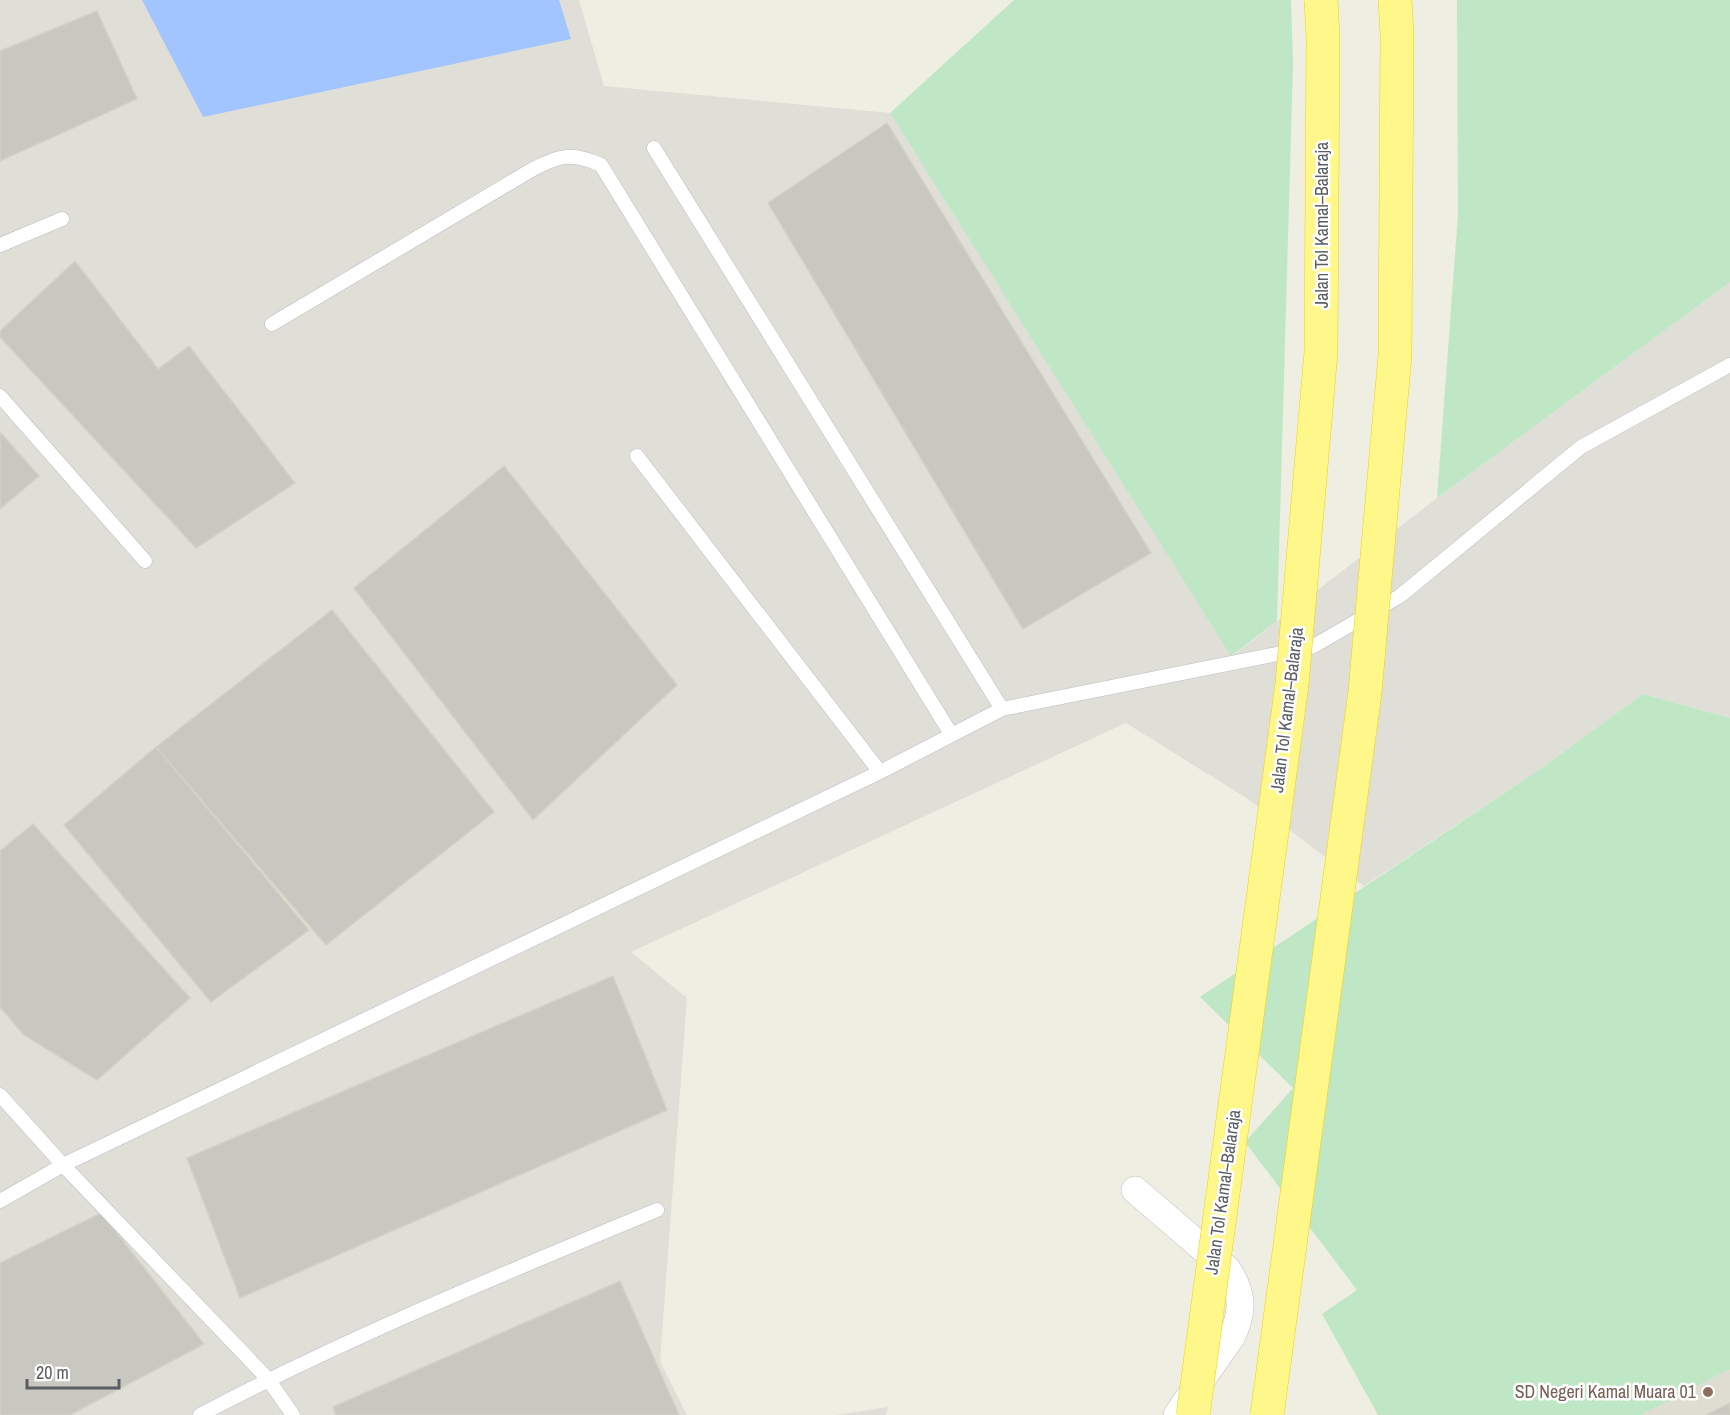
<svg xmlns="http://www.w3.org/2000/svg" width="1730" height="1415" viewBox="0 0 1730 1415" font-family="'Archivo Narrow',sans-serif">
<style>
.industrial{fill:#dfdfd7}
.education{fill:#deddd1}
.green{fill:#bfe7c6}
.water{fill:#a2c5ff}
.building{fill:#c9c8c0;stroke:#d3d1c1;stroke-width:1.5}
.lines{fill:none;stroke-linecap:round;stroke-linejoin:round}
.service-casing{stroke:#bbbcc2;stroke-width:15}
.minor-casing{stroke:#bbbcc2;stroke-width:28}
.service{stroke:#fff;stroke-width:14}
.minor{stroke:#fff;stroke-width:27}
.motorway-bridge-casing{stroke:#f1d300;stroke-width:34;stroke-linecap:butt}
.motorway-bridge{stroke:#fff789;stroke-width:33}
.education-dot{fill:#8d6e63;stroke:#fff;stroke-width:2}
.labels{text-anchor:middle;stroke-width:5;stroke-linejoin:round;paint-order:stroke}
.street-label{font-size:18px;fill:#5b5d64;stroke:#fff}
.education-label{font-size:18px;fill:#785e54;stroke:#fff;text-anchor:end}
</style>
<rect width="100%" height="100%" fill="#eeeee3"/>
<path class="industrial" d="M0,0h579l25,86 286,27 342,543 205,-158 293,-216v436l-87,-24 -100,73 -179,119 -116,-87 -122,-76 -495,229 56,46 -27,363 27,54h-687z
M888,1407l-2,8h-50z"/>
<path class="education" d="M1730,1369v46h-89z"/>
<path class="green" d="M1014,0h277l2,64 -16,557 -46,35 -341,-543z
M1457,0h273v282l-293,216 21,-284z
M1643,694l87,24v651l-89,46h-263l-56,-101 35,-24 -112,-148 48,-54 -93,-91 343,-230z"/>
<path class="water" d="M142,0h417l12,39 -368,78z"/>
<path class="building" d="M97,11l40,88 -137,62v-110z
M887,123l264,430 -128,76 -255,-426z
M75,261l83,108 31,-23 106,137 -99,65 -196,-211v-6z
M0,432l39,44 -39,33z
M504,466l173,219 -144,135 -179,-232z
M332,610l162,202 -168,133 -170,-198z
M156,747l153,183 -98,72 -147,-177z
M33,824l157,174 -93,82 -73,-45 -24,-28v-156z
M613,976l54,134 -427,188 -53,-140z
M101,1213l103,131 -134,71h-70v-152z
M620,1281l59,134h-343l-3,-8z
M1730,1403v12h-24z"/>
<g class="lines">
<defs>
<path id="service" d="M654,148l348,561
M0,245l62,-26
M272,324l261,-155c28,-14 39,-17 68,-4l350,569
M0,396l145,165
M637,456l243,316
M0,1095l63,70 205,214 25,36
M0,1201l63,-36 817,-393 122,-63 310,-62 88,-51 181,-149 149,-82
M200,1415c148,-78 303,-141 457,-205"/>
<path id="minor" d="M1135,1190l92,79c16,24 17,41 5,67l-55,79"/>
</defs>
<use href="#service" class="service-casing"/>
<use href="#minor" class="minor-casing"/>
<use href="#service" class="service"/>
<use href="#minor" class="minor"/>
<defs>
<path id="motorway-bridge" d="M1193,1415l99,-731 29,-332 2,-315 -2,-37
M1267,1415l98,-723 30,-337 2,-320 -2,-35"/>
</defs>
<use href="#motorway-bridge" class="motorway-bridge-casing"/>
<use href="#motorway-bridge" class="motorway-bridge"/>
</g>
<circle class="education-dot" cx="1708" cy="1392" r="6"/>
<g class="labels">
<g class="street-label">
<text transform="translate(1322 225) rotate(-90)" y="6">Jalan Tol Kamal–Balaraja</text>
<text transform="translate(1287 710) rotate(-83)" y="6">Jalan Tol Kamal–Balaraja</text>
<text transform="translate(1223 1192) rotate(-82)" y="6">Jalan Tol Kamal–Balaraja</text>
</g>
<g class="education-label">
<text x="1696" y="1398">SD Negeri Kamal Muara 01</text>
</g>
</g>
<path d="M27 1379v9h92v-9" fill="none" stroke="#5b5d64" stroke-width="3"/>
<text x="36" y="1379" font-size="18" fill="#5b5d64" stroke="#ffffff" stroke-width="4.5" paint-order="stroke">20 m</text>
</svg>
